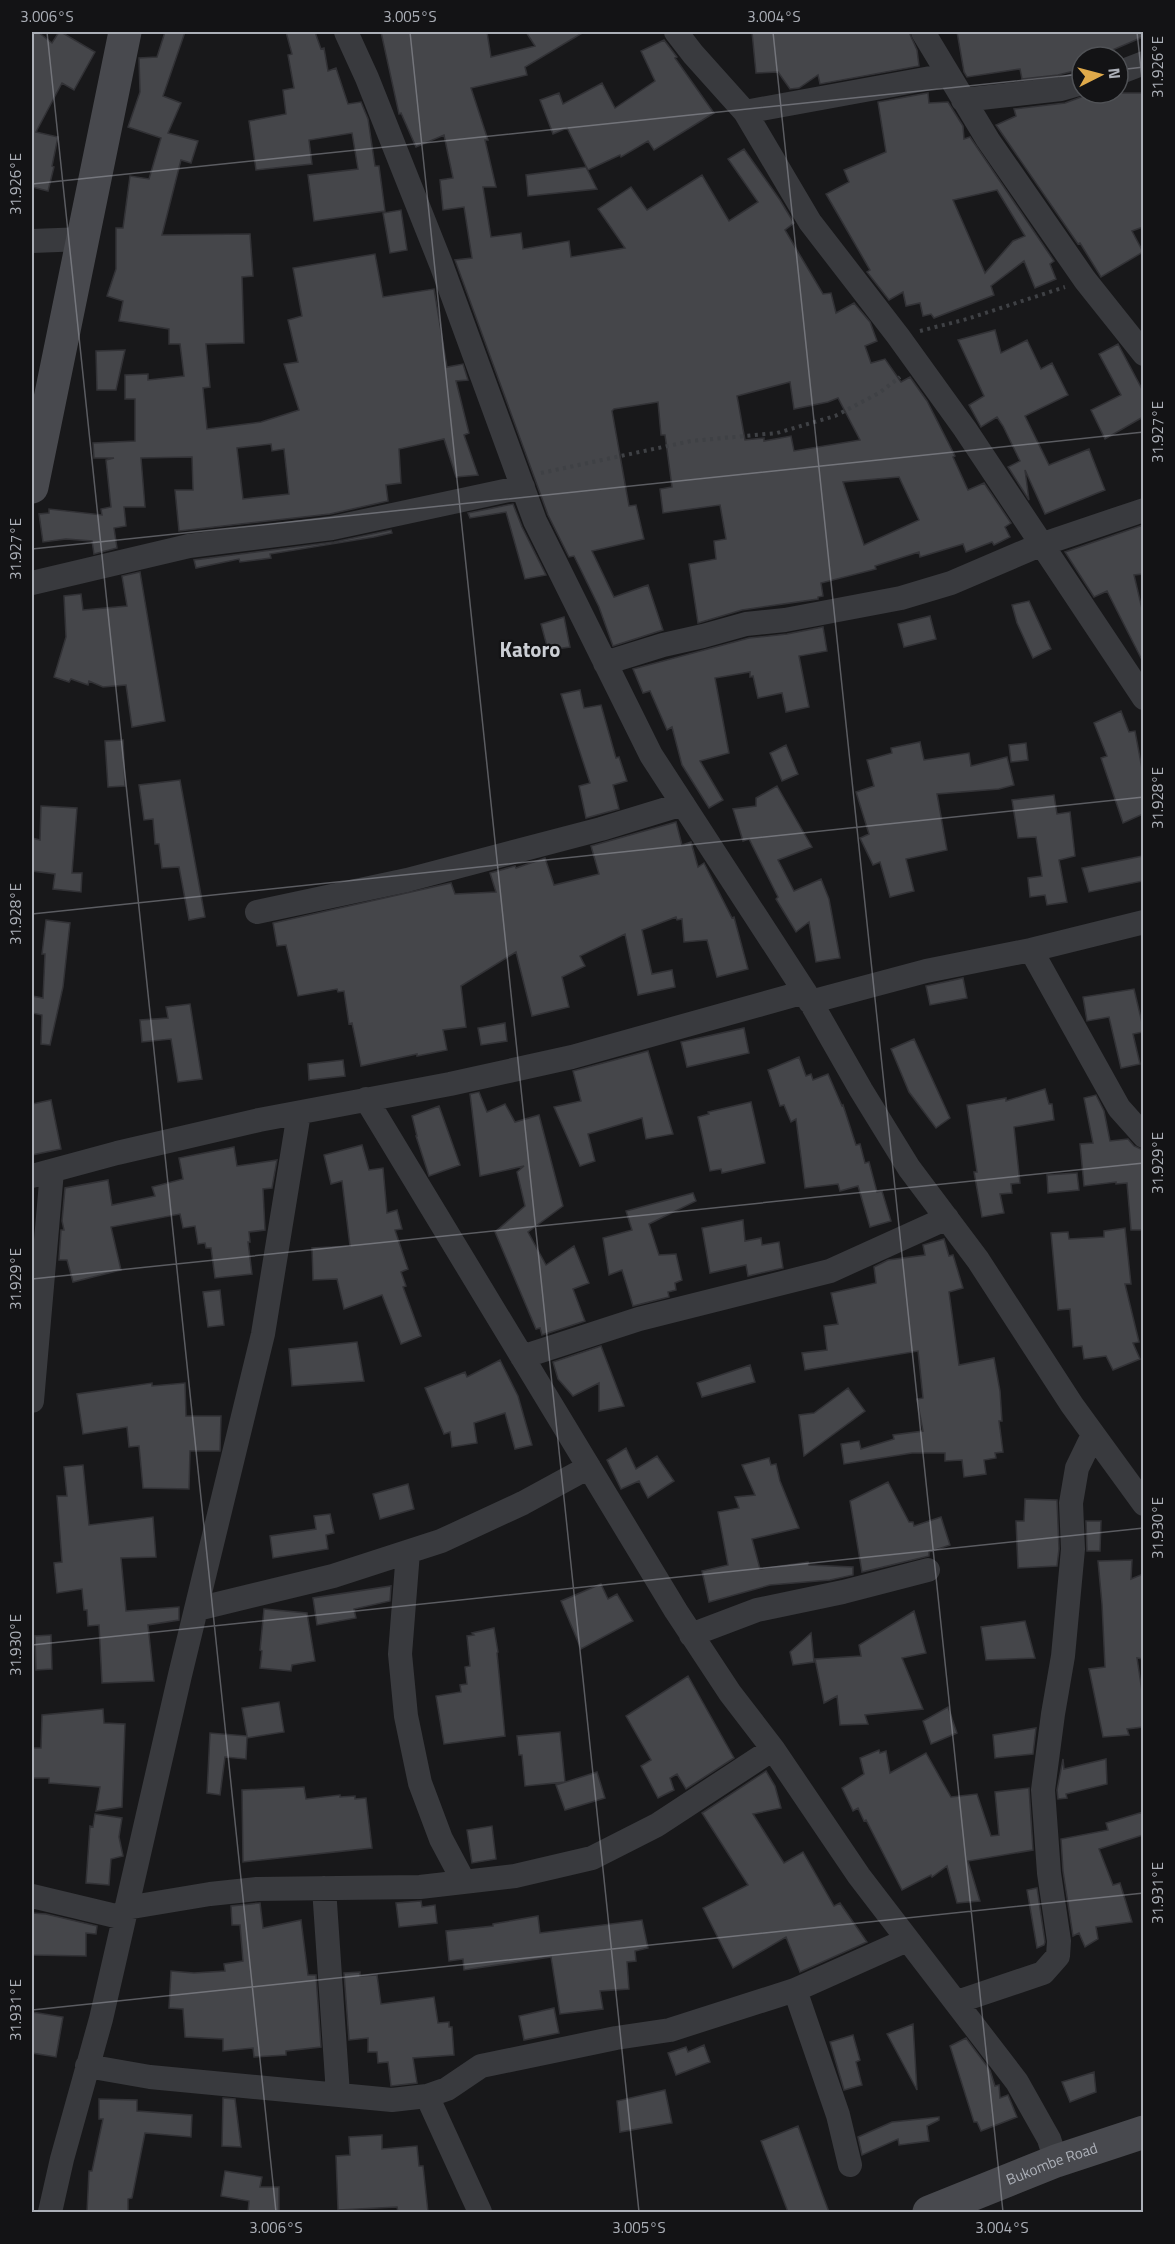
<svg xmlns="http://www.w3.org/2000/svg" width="1175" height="2244" viewBox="0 0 1175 2244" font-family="'Titillium Web',sans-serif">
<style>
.building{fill:#45464a;stroke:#323236;stroke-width:1.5;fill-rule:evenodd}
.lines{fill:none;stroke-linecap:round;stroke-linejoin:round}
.path{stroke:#3f4145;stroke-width:4;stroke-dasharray:3 4.5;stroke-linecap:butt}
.street{stroke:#393a3e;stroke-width:24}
.secondary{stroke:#48494e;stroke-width:33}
.ticks{fill:none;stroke:#acb0b8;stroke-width:1.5;stroke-opacity:0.45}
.labels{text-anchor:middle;stroke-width:4.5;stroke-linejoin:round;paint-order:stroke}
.street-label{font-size:15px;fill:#acb0b8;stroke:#131315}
.district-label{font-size:21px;font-weight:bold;fill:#cccfd5;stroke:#131315}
.neatline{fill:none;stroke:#acb0b8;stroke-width:2}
.ticks-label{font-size:15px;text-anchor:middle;fill:#acb0b8}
</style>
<rect width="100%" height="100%" fill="#18181a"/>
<path class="building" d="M32,32h6l14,11 7,-11h2l34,20 -21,38 -12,-7 -26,49 22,5 -6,29 2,1 -6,24 -16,-4z
M165,32h20l-22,64 18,7 -13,30 30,8 -7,22 -10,-3 -19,75 88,-1 3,42 -11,1 2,66 -38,1 4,43 -7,1 4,41 54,-7 38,-12 -15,-46 14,-2 -10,-42 14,-4 -9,-48 82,-14 8,43 51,-8 13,78 16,-3 5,16 -12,1 13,52 -5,2 14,40 -22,2 -12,-38 -45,10 2,34 -15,2 2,16 -58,13 -151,17 -4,-41h18l-1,-33 -51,1 4,49h-21l2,19 -12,2 3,20 -23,6 -2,-13 -26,-2 -23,3 -4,-28 10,-1v-4l53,6 -1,-6 10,-2 -5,-47 8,-2h-20l-1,-15 42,-2v-42h-10v-24l23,-1v6l36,-4 -4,-32h-11v-15l-50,-8 4,-20 -16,-5 9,-27v-41h7l7,-52 19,3 12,-41 -33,-11 12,-35 -1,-34 18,-1zM271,444l1,7 12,-2 5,45 -46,5 -6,-51z
M286,32h29l6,17 3,-1 4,23 8,-3 12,36 13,-2 7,17 7,47h4l6,45 -71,10 -6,-46 50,-6 -6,-36 -43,7 3,24 -56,6 -7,-49 37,-7 -3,-24 11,-2 -6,-33 4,-1z
M381,32h106l4,25 44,-11 -9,-14h58l-59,35 2,8 -56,13 17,52h-3l11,47h-13l8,50 30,-4 2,16 46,-8 2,16 54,-9 -27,-39 33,-22 16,23 55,-35 27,46 29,-19 -30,-43 16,-10 36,51 14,23 -9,7 38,64 8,-1 5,20 18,-10 16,19 7,19 -12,5 6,17 14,-4 16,23 9,-5 17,24 28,55 -2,1 15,33 16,-7 27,40 -6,4 5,10 -16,8 -2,-3 -26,10 -3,-8 -43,13 -1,-5 -44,14 1,3 -55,14 2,13 -5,1v2l-76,11 -44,13 -9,-59 27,-5 -2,-18 12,-2 -6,-34 -57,8 -3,-24 12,-2 -7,-52h-4l-3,-33 -44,7 -2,2 17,95 7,-1 8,34 -52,12 22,46 34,-12 15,45 -50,16 -14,-39 -25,-51 -5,1 -21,-42 -93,-255 17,-2 -8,-51 -21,3 -3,-30 13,-2 -9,-43 -28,12 -15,-34 -2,1zM790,382l4,27 34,-7 10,-4 22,42 -66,11 -3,-15 -27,5v-3l-19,2 -8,-44zM899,477l20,43 -55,25 -21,-63z
M752,32h157l8,18 2,16 -99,18 -2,-9 -19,13 -9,1 -12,-17 -22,1z
M957,32h186v5l-47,20h-14v12l-24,6 -36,4 -2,-10 -53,8 -3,-5z
M664,40l13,17 -2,1 39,55 -60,37 -6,-9 -27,16 -1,-2 -32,15 -21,-42 -14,6 -13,-34 19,-7 4,11 39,-21 13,25 40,-27 -14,-30z
M928,93l1,10 19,-1 15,24 1,13 6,-2 84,124 -4,3 6,15 -21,9 -11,-27 -33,25 3,9 -60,23 -3,-4 -8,2 -3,-13 -14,3 -3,-14 -14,8 -22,-28 3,-2 -44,-76 23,-12 -5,-12 42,-18 -8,-50zM997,190l28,46 -12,5 -28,32 -32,-73z
M1092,93h51v134l-11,4 11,21 -42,25 -21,-34 -2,1 -82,-119 20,-9 -2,-7 51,-6z
M586,167l11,22 -69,7 -2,-21z
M401,210l6,40 -17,3 -7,-40z
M995,330l6,23 26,-13 14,29 11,-6 16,32 -43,21 24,49 40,-16 16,41 -60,24 -20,-44 4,30 -21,-33 12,-6 -17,-35 -6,-9 -16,10 -12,-22 15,-9 -26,-56z
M1118,344l25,47v26l-38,22 -14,-29 30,-15 -22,-41z
M125,350l-9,40h-19l-1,-39z
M513,504l9,23 24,48 -21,4 -19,-67 -36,6 -2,-5z
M1143,525v49l-9,1 9,38v49l-36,-71 -13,6 -29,-45z
M391,530l1,3 -18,4 -104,17 1,4 -31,4 -1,-3 -43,9 -2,-8 140,-18z
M140,572l25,149 -33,6 -6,-42 -23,2 -14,-6 -1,4 -17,-6 -2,3 -15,-5 12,-40 -2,-41 17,-2 2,16 44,-4 -5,-30z
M1029,601l22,48 -18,9 -16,-35 -5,-18z
M930,616l6,23 -32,8 -6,-23z
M564,617l6,30 -22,3 -7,-26z
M823,627l4,24 -28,5 10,51 -23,5 -4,-19 -24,5 -5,-22 -3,1v-5l-35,6 14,75 -29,8 23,39 -14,8 -27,-43 -10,-38 -5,3 -17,-39 -7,2 -10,-24 116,-31 38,-4z
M580,690l4,18 17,-3 15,53 3,-1 8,24 -14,4 6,24 -33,9 -7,-32 11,-3 -29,-89z
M1121,711l8,21 6,-1 8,43v40l-20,9 -22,-65 6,-2 -13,-33z
M123,740l2,46 -17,1 -3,-46z
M920,742l4,18 45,-7 2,13 36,-9 7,28 -15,4 -62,5 10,56 -41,9 8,32 -24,6 -10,-35 -7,3 -13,-27 9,-4 -13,-42 18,-6 -7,-26 25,-7 -1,-5z
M1026,743l2,17 -17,2 -2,-17z
M786,745l12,29 -16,7 -12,-28z
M180,780l25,137 -16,3 -10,-53 -17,1 -3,-24h-4l-2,-25 -9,1 -5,-35z
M777,786l35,61 -34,13 16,31 27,-12 8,20 11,59 -24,4 -7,-40 -13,10 -20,-33 2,-2 -29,-58 -6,2 -10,-32 23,-3v-8z
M1054,795l3,19 13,-2 5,44 -16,4 8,42 -20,3 -2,-10 -15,2 -2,-19 14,-2 -6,-39 -18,1 -6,-38z
M41,806l36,2 -5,65h10l-1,19 -28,-3 2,-15 -23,-3v-33l8,2z
M676,822l6,23 9,-3 7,25 6,-4 28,55 2,-1 14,52 -31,8 -10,-37 -23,2 -2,-23 -5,1 -1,-3 -34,13 10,44 20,-4 3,17 -37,8 -13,-61 -45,22 5,10 -23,11 7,30 -37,9 -16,-64 -55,34 5,41 -23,3 4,20 -30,6v-2l-56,12 -9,-43 -3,1 -5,-33 -6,1 -1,-3 -39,7 -12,-51 -9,1 -4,-23 178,-40 4,11 41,-2 -6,-19 25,-7 1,2 29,-10 9,27 45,-11 -8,-28z
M1143,856v25l-54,11 -7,-24z
M46,920l24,3 -7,64 -13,58 -9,-1 1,-29 -10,-2v-17l11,2 2,-44h-3z
M963,978l4,20 -37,7 -4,-19z
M1134,989l9,38v5l-10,2 7,30 -19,4 -12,-51 -22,4 -4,-24z
M190,1004l12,75 -24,3 -7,-43 -29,3 -2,-22 28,-2 -2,-11z
M505,1023l2,18 -26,4 -3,-17z
M744,1028l5,25 -62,14 -6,-25z
M914,1039l36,79 -14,10 -27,-36 -18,-43z
M648,1051l25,83 -27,5 -4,-21 -54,16 7,27 -15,5 -26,-59 27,-6 -8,-30z
M799,1057l7,19 5,-2 2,6 15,-6 14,32 1,-1 13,40 4,-1 5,19 4,-1 8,30 5,-1 9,30 -21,6 -12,-41 -18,5 -2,-7 -33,4 -9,-69 -5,3 -7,-17 -4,1 -12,-36z
M343,1060l2,16 -36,4 -1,-16z
M1045,1089l4,15h3l2,16 -40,7 6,56 -9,1 1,9 -12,1 4,19 -22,4 -8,-45h3l-10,-67 39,-7v3z
M479,1092l8,20 18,-8 10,18 24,-7 24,91 -35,26 18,33 28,-19 15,37 -16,6 12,32 -43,14 -2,-7 -4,1 -41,-97 30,-26 -8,-34 7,-6 -44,10 -10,-82z
M1096,1095l8,16 6,30 18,-2 6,7 9,4v80h-12l-4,-47 -11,1v-2l-32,4 -4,-42 13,-1 -9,-45z
M51,1100l10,49 -29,6v-51z
M751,1102l14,61 -43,10 -1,-4 -11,2 -12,-54 11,-3 -1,-2z
M439,1106l21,59 -31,11 -13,-40h1l-5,-20z
M362,1145l7,25 14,-2 4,45 10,-3 5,19 -7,1 13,39 -7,3 5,14 -3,1 18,49 -20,8 -19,-49 -38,14 -7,-30 -24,1 -1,-32 38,-2 -8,-65 -11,3 -7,-29z
M234,1147l3,19 40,-6 -5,28 -9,1 2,41 -16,2 1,10h-2l4,32 -37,4 -4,-30h-5l-1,-5 -7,1 -3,-18 -12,2 -3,-14 -69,13 10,43 -48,12 -6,-22h-8l2,-30h3l-2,-9 3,-33 43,-8 4,25 43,-9 -3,-9 31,-8 -4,-21z
M1077,1173l2,17 -31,3 -1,-18z
M693,1193l3,8 -47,23 10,31 17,-1 6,26 -7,3 1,7 -8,2 1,5 -36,9 -11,-36 -13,5 -6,-37 29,-8 -6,-19z
M743,1220l2,21 16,-3 1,7 17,-3 4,26 -35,8 -2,-11 -36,8 -8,-45z
M1125,1228l6,56h-6l14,58 -6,1 7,16 -27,11 -7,-14 -22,3 -2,-13 -9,1 -3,-38 -12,1 -7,-77 17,-1 1,7 35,-2v-6z
M944,1239l5,17 4,-1 10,33 -14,4 10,73 35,-7 6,33 2,30h-3l4,31 -8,1 1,5 -12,2 2,14 -22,3 -2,-17 -17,1v-8h-33l-68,11 -3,-20 18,-3 2,8 33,-10 -1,-4 30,-4 -6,-32 6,-1 -5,-47 -113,19 -3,-17 25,-3 -3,-24 14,-2 -7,-31 45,-10 -2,-16 14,-7 37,-5 -2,-10z
M220,1290l4,35 -16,2 -5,-35z
M357,1342l7,39 -72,5 -3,-37z
M601,1346l23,60 -25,5v-28l-26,13 -15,-17 -5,-17z
M500,1360l18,36 14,49 -17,4 -10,-36 -31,10 3,20 -25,4 -2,-15 -6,2 -19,-46 40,-16 2,5z
M750,1365l5,17 -53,15 -5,-14z
M152,1383v3l33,-3 1,33h35l-1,35h-30l-1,38 -46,-1 -4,-42 -10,1 -2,-20 -44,7 -6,-40z
M848,1388l17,23 -61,45 -5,-41 15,-2z
M626,1448l10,21 21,-13 17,25 -26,17 -9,-17 -18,8 -14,-29z
M769,1458l2,7 5,-1 4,17 19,47 -47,11 8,30 48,-7 1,3 44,2v8l-23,5 -60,5 -61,17 -7,-31 26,-6 -10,-53 21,-4 -4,-11 20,-2 -13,-30z
M83,1465l6,60 64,-8 3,40 -35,1 5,53 53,-4v13l-31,5 6,56 -52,2 -3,-58 -11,1 -1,-16h-3l-2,-21 -25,4 -3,-30 8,-1 -5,-66h10l-3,-29z
M888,1482l21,40h4l1,4 27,-9 9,28 -21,7v4l-67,16 -12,-71z
M408,1484l6,25 -34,10 -7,-25z
M1025,1499l32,1 2,49 -2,17 -39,2 -2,-47h8z
M330,1514l4,19 -8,2 2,14 -55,9 -3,-22 46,-7 -2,-13z
M1086,1521h15l-1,30h-13z
M1132,1560l-1,19 12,-5v85l-6,-1 6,40v29l-16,2 2,6 -26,2 -14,-68 16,-2 -3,-63 -4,-43z
M601,1584l7,15 9,-5 16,27 -52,28 -20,-48z
M391,1586l-1,15 -36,8 2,9 -39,7 -4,-27z
M264,1609l43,4 8,48 -23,4 -1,6 -31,-3 2,-17 -2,-1z
M914,1611l12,42 -24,5 21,51 -58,6 3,9 -28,1 -3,-29 -13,7 -9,-44 46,-3 -2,-11z
M1025,1621l10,37 -49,2 -5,-33z
M494,1628l4,24 -1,1 8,83 -61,8 -8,-48 25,-4 -1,-7 7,-1 -2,-17 5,-1 -3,-30 7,-1 -2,-2z
M811,1633l3,29 -21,3 -3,-13z
M51,1635l1,34 -16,1 -1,-34z
M688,1676l46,82 -48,31 -9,-15 -7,4 4,12 -16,8 -17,-32 10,-6 -25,-44z
M279,1702l5,30 -37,6 -1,21 -21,-2 -5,38 -13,-2 3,-60 37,3 -5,-28z
M948,1707l9,26 -26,11 -8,-23z
M103,1709l1,14 21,1 -3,83 -26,4 4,-24 -51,-4v-5h-17v-30h9l1,-33z
M1036,1728l-3,26 -38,4 -2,-23z
M560,1732l5,50 -40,4 -3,-31h-3l-2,-19z
M879,1750l1,3 6,-2 4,22 36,-20 25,44 26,-3 14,42 8,-1 -4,-43 34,-4 4,62 -65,11 12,40 -23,2 -10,-37 -15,11 -1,-2 -29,15 -36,-70 -2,1 -6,-13 -5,3 -11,-23 22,-14 -4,-16z
M1063,1759l1,10 42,-10 1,25 -41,10 1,4 -9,1 -1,-9z
M766,1771l9,15 6,22 -28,6 31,49 19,-11 31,54 6,-3 27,39 -67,30 -14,-35 -53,31 -30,-60 45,-23 -46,-72z
M597,1772l8,26 -40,12 -9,-25z
M304,1787l2,12 34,-4v2l15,-1v3l11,-1 6,50 -129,14 -1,-72z
M1143,1812v23l-44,14 14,36 7,-2 12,39 -36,5 2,12 -13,8 -6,-14 -6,3 -10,-65 -2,-32 47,-9 -2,-7z
M95,1814l27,4 -3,19 4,19 -12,3 -2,26 -23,-2 4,-57 3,1z
M492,1826l4,33 -24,4 -5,-33z
M1037,1888l8,54 -1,3 -7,3 -10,-58z
M421,1901l1,6 13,-2 2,18 -38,4 -3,-24z
M260,1903l3,25 38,-8 7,55h8l5,72 -35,4v4l-32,2 -1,-9 -30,3v-12l-38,-2 -2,-28 -14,-1 2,-37 23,2 31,-2 -1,-7 19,-3 -3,-36h-8l-1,-19z
M32,1913l14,1 51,12 -1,8 -10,-1v23l-54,-1z
M538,1916l2,17 102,-13 6,28 -13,3 1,10 -9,1 2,27 -29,2 3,18 -43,5 -9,-57 -87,13 -1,-11 -14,2 -3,-30 47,-5v-2z
M360,1972v4l17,-1 4,29 53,-7 4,26 11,-1v5h3l2,28 -41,3 4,25 -26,3 -3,-24 -10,1 -1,-11h-9v-14l-19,2 -5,-67z
M554,2008l5,25 -35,7 -5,-24z
M32,2012l31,5 -7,40 -24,-4z
M913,2024l4,66 -30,-56z
M853,2035l7,25 -4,2 6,23 -18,5 -14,-48z
M966,2038l24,32 5,16 4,-1 1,13 8,-3 9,22 -36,14 -4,-9h-3l-24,-76z
M704,2045l6,17 -34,13 -8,-22 18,-6 2,5z
M1094,2072l2,20 -26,10 -8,-20z
M665,2090l7,33 -52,9 -3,-31z
M223,2098l12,1 6,48 -19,-1z
M99,2099l38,1v11l55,4 -1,22 -46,-4 -13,65 -4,1v13h-41l2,-41h3l11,-52h-4z
M939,2117v3l-12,6 2,15 -30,4 -1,-6 -36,16 -4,-18 34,-15z
M798,2126l25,70 6,16h-41l-27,-71z
M382,2135v14l35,-3 2,20h4l5,46h-30l-1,-5 -59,3 -2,-54 14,-1 -1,-18z
M225,2171l37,6 -2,10h19v25h-31l1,-11 -28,-5z"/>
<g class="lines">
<path class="path" d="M920,331l47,-12 98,-32
M541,473l150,-32 86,-8 58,-17 44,-23 21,-16"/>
<path class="street" d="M346,32l21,46 74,186 94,257 116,234 154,237 56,98 48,78 69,92 94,145 72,99
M676,32l17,22 52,58 65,110 88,114 67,93 179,269
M923,32l65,108 97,140 59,74
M1118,73l26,-10
M963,100l98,-11 21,-6
M745,112l202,-37
M32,241l52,-2
M32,583l157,-37 143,-18 191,-41
M605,663l58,-18 40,-9 43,-12 39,-4 116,-22 50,-15 89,-38 104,-35
M257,912l150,-32 194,-51 82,-25
M1031,950l88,158 25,28
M810,1002l116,-31 105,-21 113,-28
M366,1099l310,512 54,82 43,56 86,127 158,206 32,57 7,22
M32,1176l85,-23 142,-33 191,-36 122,-27 233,-65
M522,1357l117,-38 191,-48 117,-53
M32,1401l20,-230
M408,1552l-8,102 6,62 14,67 21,56 23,43
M197,1609l136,-33 108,-35 82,-38 66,-36
M691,1635l66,-25 86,-18 85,-22
M324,1888l14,206
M32,1896l92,22
M126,1908l84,-14 47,-5 163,-2 95,-11 77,-18 65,-33 116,-76
M795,1990l43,125 12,50
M957,2002l86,-29 15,-17 1,-15 -10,-68 -6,-83 10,-76 10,-58 10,-107 -2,-46 6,-35 16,-33
M87,2066l63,11 242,23 35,-4 20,-7 34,-23 135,-28 54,-8 125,-40 112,-50
M427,2096l53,116
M50,2212l12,-53 39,-140 79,-344 83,-341 36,-221"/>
<g class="secondary">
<path d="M32,487l93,-455"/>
<path id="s1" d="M929,2212l127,-51 88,-29"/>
</g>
</g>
<path class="ticks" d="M47,32l229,2180M410,32l229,2180M773,32l230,2180M1137,32l7,65M1118,70l26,-3M32,184l1050,-110M32,549l1112,-117M32,914l1112,-117M32,1279l1112,-116M32,1645l1112,-117M32,2010l1112,-117"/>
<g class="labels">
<g class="street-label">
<text dy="5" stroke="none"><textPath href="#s1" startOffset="132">Bukombe Road</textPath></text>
</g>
<g class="district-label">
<text x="530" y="657">Katoro</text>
</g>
</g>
<rect width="1175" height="2244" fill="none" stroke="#131315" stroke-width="66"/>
<g transform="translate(1100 75) rotate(84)"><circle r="28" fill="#131315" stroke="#505256" stroke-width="1.5"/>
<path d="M0-4.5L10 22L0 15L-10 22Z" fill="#e0aa4a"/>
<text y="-9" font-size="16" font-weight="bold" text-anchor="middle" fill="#acb0b8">N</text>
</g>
<rect x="33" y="33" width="1109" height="2178" class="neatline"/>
<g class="ticks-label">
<text x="47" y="22">3.006°S</text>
<text x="410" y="22">3.005°S</text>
<text x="774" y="22">3.004°S</text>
<text transform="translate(1158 67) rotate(-90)" y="5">31.926°E</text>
<text transform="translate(16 184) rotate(-90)" y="5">31.926°E</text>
<text transform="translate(1158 432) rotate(-90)" y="5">31.927°E</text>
<text transform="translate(16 549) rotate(-90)" y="5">31.927°E</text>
<text transform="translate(1158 798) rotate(-90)" y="5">31.928°E</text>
<text transform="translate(16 914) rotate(-90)" y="5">31.928°E</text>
<text transform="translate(1158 1163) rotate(-90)" y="5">31.929°E</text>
<text transform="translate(16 1279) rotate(-90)" y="5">31.929°E</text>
<text transform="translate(1158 1528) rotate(-90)" y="5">31.930°E</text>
<text transform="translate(16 1645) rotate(-90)" y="5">31.930°E</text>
<text transform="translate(1158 1893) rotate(-90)" y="5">31.931°E</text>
<text transform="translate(16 2010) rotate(-90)" y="5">31.931°E</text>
<text x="276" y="2233">3.006°S</text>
<text x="639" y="2233">3.005°S</text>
<text x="1002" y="2233">3.004°S</text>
</g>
</svg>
